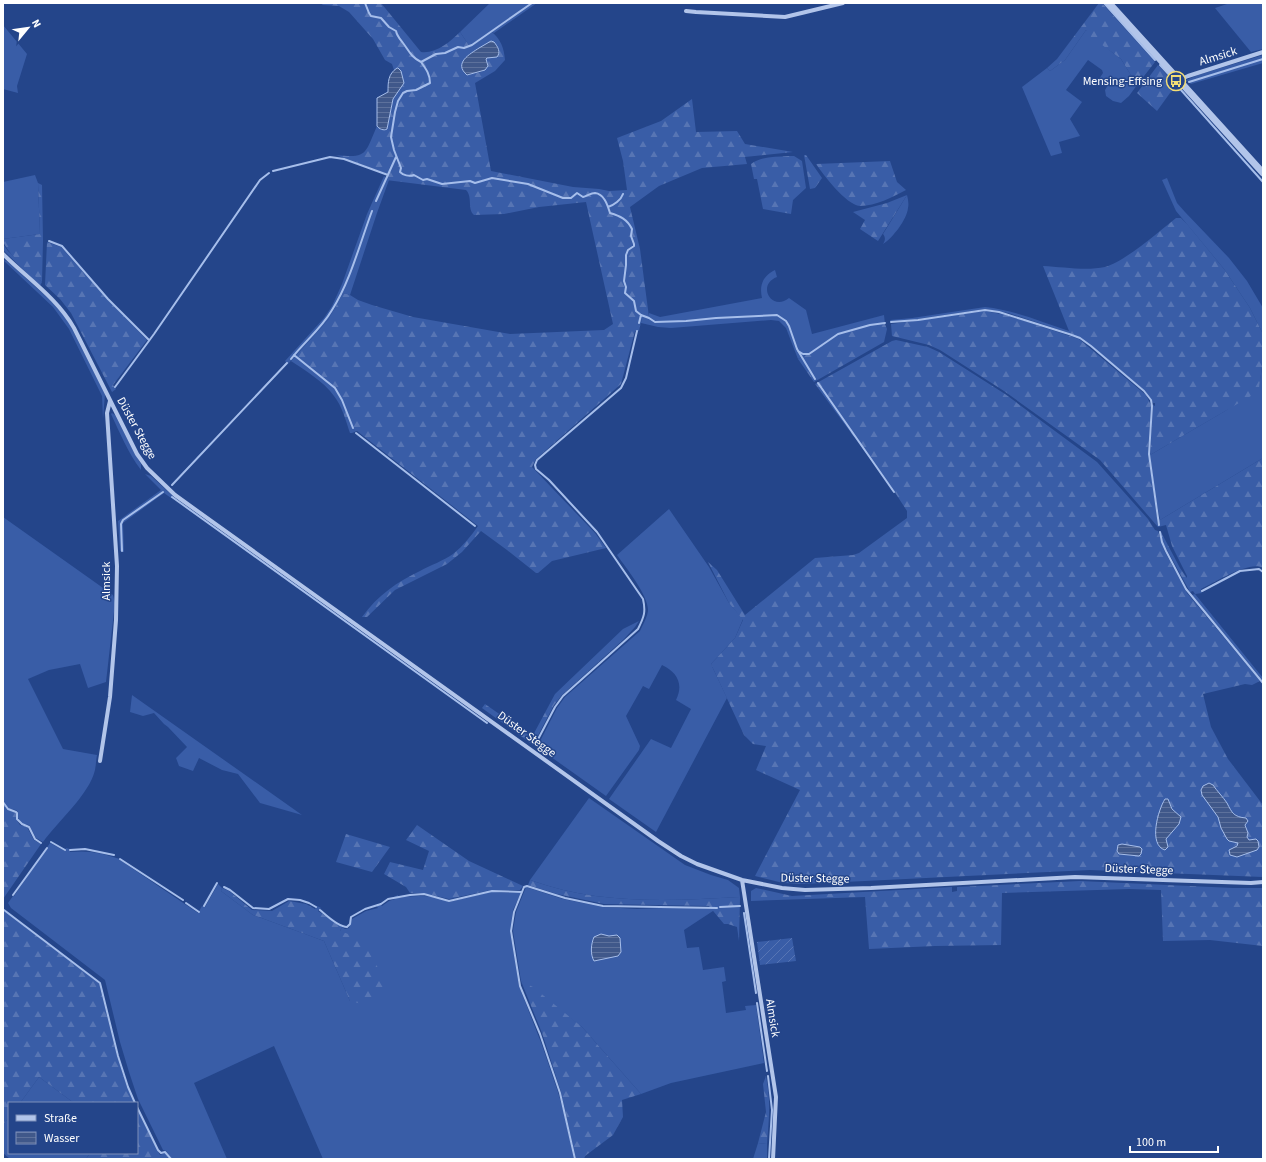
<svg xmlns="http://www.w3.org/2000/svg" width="1266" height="1162" viewBox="0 0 1266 1162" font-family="'Source Sans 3',sans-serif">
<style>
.grass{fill:#395da7}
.forest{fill:url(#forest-firs);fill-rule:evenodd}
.garden{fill:url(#garden-furrows)}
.water{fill:url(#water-rules);stroke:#a6beeb}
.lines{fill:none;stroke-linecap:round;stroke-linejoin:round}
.stream{stroke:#a6beeb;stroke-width:2}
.minor{stroke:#b2c5ea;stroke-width:4}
.tertiary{stroke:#b2c5ea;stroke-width:7}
.labels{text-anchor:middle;stroke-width:3;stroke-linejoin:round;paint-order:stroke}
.street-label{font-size:12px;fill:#fff;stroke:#24458a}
.poi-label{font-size:12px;fill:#fff;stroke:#24458a;text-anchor:end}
</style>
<defs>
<pattern id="forest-firs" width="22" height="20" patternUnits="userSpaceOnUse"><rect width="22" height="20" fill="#395da7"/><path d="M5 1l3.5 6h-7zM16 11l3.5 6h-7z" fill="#5775b4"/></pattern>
<pattern id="garden-furrows" width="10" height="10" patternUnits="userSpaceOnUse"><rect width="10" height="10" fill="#395da7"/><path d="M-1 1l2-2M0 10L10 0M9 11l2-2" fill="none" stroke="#5775b4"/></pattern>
<pattern id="water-rules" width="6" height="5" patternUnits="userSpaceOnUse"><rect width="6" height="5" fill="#40588a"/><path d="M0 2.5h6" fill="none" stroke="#5d719c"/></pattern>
</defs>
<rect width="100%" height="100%" fill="#24458a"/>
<path class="grass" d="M490,3h47l-43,30 -2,-1 -22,15 -10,-15z
M1230,3h33v46l-12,3 -36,-44z
M3,25l24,29 -10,32 1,7 -15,-4z
M1086,30l27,23 8,6 16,26 -8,11 -8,7 -8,-2 -7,-5 -1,-6 3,-5 -9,-6 4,-6 -1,-3 -14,-10 -22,30 16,12 -12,17 10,17 -21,6 3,11 -11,3 -29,-69 25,-19 3,3 15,-11z
M1263,55v8l-72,21 -5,-4 12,-5z
M35,175l3,8 2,51 -37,5v-57z
M384,176l1,1 1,3h3l-12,33 -27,82 -7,-2 -15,27 -40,44 -3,-3 39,-43 8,-12 10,-22 25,-70z
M1167,178l10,25 8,9 44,46 18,23 16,27v26l-13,-26 -26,-39 -48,-58 -14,-31z
M907,195c1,4 2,9 1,13 -1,11 -15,30 -25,36 2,-3 3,-6 0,-10z
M3,244l5,7 34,31 -2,4 -36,-35z
M3,260l4,1 42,38 18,20 38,75 -2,25 -1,-23 -33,-67 -16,-22z
M775,270l2,7c-21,8 -5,35 12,21l17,12 6,24 72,-19 1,9 -15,2 -61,29h-4l-7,4 -12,-31 -7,-7 -8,-1 -100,8 -13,-1 -17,-4 1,-7 7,1v-4l11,4 102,-19c-3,-13 1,-22 13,-28z
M985,307c29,3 57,15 84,24v2l-61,-20 -23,-4 -74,11 -20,2 -1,-2 22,-2z
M1263,360v98l-103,62 -5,-26 -5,-39 75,-44 34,-24z
M112,413l3,2 19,37 7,12v6c-13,-17 -21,-37 -30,-56z
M145,474l6,2 22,20 -2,2 -7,-5 -41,30 1,29 -4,-1 -2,-30 43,-31z
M669,509l40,58 20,36 14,16 -8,19 -24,26 16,34 -71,134 -47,-33 42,-60 20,9 20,-39 -15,-9c8,-16 1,-28 -14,-35l-13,24 -6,-3 -17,30 14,30 -1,4 -33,46 -69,-49 20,-39 8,-11 75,-66c3,-7 7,-13 8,-20 1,-15 -22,-43 -31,-56z
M3,517l110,78 2,8 -9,79 -18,6 -8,-24 -31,6 -21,9 35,70 34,6c-1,5 -1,10 -2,15 -6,25 -37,51 -52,72l-7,-4 -7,-13 -7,-1 -4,-6v-6l-2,-2 -7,-1 -6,-9v-27l1,-1 -1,-1z
M1195,594l68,84v3l-71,-86z
M132,695l170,120 -42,-12 -22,-29 -16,-4 -23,-12 -6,13 -14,-5 -3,-8 11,-11 -19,-20 -4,-3 -10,-11 -11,3 -13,-4z
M589,798l96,67 26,10 17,5 11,8 1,9c-70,4 -142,8 -210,-17z
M50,843l15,8 1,-3 4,1v3c19,-2 32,1 50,7v1l78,53 4,-7 3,1 13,-23 4,4 -1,3 32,24 71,26 26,60 -10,-70 2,-4 3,2 4,-1 3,-9 14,-8 12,-3 -2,-3 4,-1 2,2 7,-5 6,-2 -1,-2 4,-2 1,3c17,-3 34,-3 50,4l42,-10 30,1 -8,17 -3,21 9,55 23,59 16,47 6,21 10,46h-251l-49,-113 -80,37 33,76h-55l-6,-8 -3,-1 -25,-51 -9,-27 -9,-30 -15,-62 -94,-72 -3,-5 5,-7h1z
M526,887l37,12 40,8 34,2 47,-2 32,2 -32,21 3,18 12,-1 4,23 21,-3 2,14 -4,1 4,31 20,-3 -1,-4 11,-1 8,58 -93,20 -30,11 -59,-67 -61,-46 -8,-50 3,-19z
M39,1077l35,26h-54z
M9,1117v36h81l-4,6h-76l-7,-6v-28z
M758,1143l9,1v15h-14z"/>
<path class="forest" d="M320,3h61l40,49c15,2 29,-10 39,-20l10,15 22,-15c9,8 12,16 13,28l-10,11 -20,12 16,88 82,16 26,2 10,2 18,-1 -4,-29 -6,-23 44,-17 31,-22 4,33 41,-1 8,13 48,8 -48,5 2,7 -45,4 -43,18 -29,21 10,42 9,68h-7l-3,14h-4l-14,53 -85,75 -4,8 63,66 11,15 -54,13 -14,12h-2l-29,-23 -26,-19 -19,21 -15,12 -52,26 -28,27h-5c16,-22 35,-35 58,-46 11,-6 23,-10 33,-17 10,-8 18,-18 25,-28l-121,-95 -5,2h-2c-4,-12 -8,-27 -16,-37 -11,-15 -28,-25 -43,-35l37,-41 15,-27 7,2 8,5 14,5 41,12 97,17 94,-4 9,-6 -27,-122 -47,5 -35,7 -30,1c-7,-6 -1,-18 -8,-25l-80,-10 2,-6 -52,-19c32,4 29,-2 41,-29l2,2 8,1 6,-30 4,-6v-25l-3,2 -2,-6 -7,-4 -12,-21 -24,-27 -10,-6 -16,-1zM482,47l12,11h-7l-1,1 2,5 -7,8 -14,3 -5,-8c1,-11 11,-15 20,-20z
M1099,3h3l53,59 -18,23 -16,-26 -31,-23 -4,-6 -21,30 -15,11 -3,-3 10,-9z
M1158,65l19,21 -7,7 -13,18 -20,-18z
M804,155h2l16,23 -7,10 -5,1z
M788,156h6l8,5 4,27 -13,12 -2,14 -28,-5 -6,-30h-3l-3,-15c10,-8 25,-7 37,-8z
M890,161l7,21 9,8c-14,7 -30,16 -46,16 -14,-1 -37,-32 -44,-42z
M38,183l4,2 1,56 -1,41c-9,-8 -39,-31 -39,-43l37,-5z
M907,195l-29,46 -18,-12 5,-9 -12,-8 34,-9z
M1176,218h5l6,6 37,45 26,39 13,26v26l-4,28 -3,5 -106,62 3,-50 2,1v-3h-2l-9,-13 -51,-43 -13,-9 -11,-5v-2l-26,-65c19,1 44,5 62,1 19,-5 55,-36 71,-49z
M47,242l14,5 47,53 39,40 -34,45 3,4 -4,3 -41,-79 -11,-14 -15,-14z
M985,311l21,4 73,24 67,56 5,10 -3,48 10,72h2l-2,-8 2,3 103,-62v110c-13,-8 -49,15 -62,21l1,4 -7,1 -2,-3 -3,1 -23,-42 -4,-8 -2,-10 19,36 7,10v-2l-15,-30 -6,-21 -8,2 -58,-67 -96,-69 -64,-41 -11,-5 -37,-9 -1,-12z
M885,324l2,5 -3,13 -70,40 -16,-23 8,-4h3l31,-21 30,-8z
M896,340l32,7 11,5 66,42 92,68 51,57 7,11 3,1 6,19 23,43 73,88 -8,4 -7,-1 -42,10 8,33 17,32 35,46v72l-173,-7 -287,14 -20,-1 -28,-7 45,-86 -44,-20 10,-24 -13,-2 -9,-9 -33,-71 24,-26 8,-18 -14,-17 -21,-41 9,8 28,45 70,-57 38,-3 6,-2 48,-35v-7l-13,-20 -79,-107 77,-43zM1209,783l4,2 14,19 3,6 10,8h4l3,11v7l2,4 3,-1 -23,11 9,-6v-1l-9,-2 -13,-28 -10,-29zM1165,799h3l6,13 5,3v9l-13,15 -9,-19zM1122,844l14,12 -17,-2z
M639,621l-4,6 -11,12 -62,56 -8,10 -21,40 -51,-37 3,-4 47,33 23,-43 68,-65z
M3,804l5,6 8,3v6l4,6 7,2 7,13 7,4 -38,55z
M417,825l52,36 54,25 -3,4h-29l-42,9 -26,-6h-13l-4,-6 -22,-13 6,-12 33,8 6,-19 -23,-11z
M346,834l44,13 -18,25 -36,-10z
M530,880c68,25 140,21 210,17l-1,44 -2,-14 -9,-3h-4l-15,-18 -105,-2 -47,-10 -29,-9z
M1080,881l153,7h30v58l-53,-6 -47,1 -2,-51 -32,-1 -127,4 -1,52 -66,1 -66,3 -4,-52 -114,4v-10l5,-3 36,8 160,-9v5l5,-1v-4z
M222,888l7,3 23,19 20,1 17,-10 17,3 9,5 2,-3 4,2 -3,3 24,16 -2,4 22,8 21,38 5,15 -3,7 -23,5 -12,-3 -26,-60 -71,-26 -32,-24z
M3,910l96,73 18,73 10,31 7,16h-60l-35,-26 -19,26h-11v14l-6,8z
M521,981l12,6 49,40 59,67 -19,6 1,17 -10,18 -28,21 -1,3h-8l-15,-67 -19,-59z
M766,1076c5,26 3,42 1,68l-9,-1 8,-31 -3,-28z
M137,1109l23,46 5,-2 4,6h-83l4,-6h47z"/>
<path class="garden" d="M792,938l4,23 -36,4 -3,-23z"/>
<path class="water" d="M491,41l3,1c4,5 7,10 3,15l-10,1 -1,1 2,7 -3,4 -18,5c-14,-12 3,-21 12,-27 4,-2 8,-5 12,-7z
M397,68h1l3,3 3,12 -11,16 -6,30c-3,2 -8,0 -10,-3v-28l11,-6c0,-10 0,-18 9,-24z
M1209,783l4,2c4,6 10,12 14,18 5,10 7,14 19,15l2,3 -3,4 3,8 -1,4 2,3 7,-1 2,2 1,6 -2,3 -20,7 -7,-2 -1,-5 8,-4 1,-3 -9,-2 -2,-2 -6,-11 -3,-11 -16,-22 -1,-5 2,-4z
M1165,799h3l4,10 9,8 -2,7 -13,15 2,8 -3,3c-17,-5 -7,-40 0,-51z
M1122,844l18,3 2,2 -1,5 -2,2 -20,-2 -2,-3 1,-6z
M601,934l8,2 8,-1 3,3 1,14 -3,4 -24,5c-4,-7 -3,-17 0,-24z"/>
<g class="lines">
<path class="stream" d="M365,3l4,10 2,3 10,2 8,9 7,4c1,5 4,8 7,12 6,8 8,14 18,19l15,-8 9,-1 13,-6 6,1 8,-3 60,-42
M1104,3l51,57
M421,62c5,7 9,12 9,21l-14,7 -9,1 -4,2 -5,8 -3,11 -4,25 3,13 7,18 -1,4c3,3 9,5 14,3l9,5 4,-1 15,5 28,-3 5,2 17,-5 36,6 35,14h8l6,-5 6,4c4,-1 8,-4 12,-4 10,1 13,14 15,20 10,3 17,6 22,16l-1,7 3,8v2l-6,4 -2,5v10l-2,16 2,6 -1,6 9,8 2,10 5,4 8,3 6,4 31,-1 30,-3 61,-3 9,6 3,5 8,23 18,30
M1160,65l13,14
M1189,82l74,-23
M1181,90l82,92
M273,171l57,-14 14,2 44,16
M376,201l20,-44
M608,207c6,-2 13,-7 15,-13
M49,241l13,5 46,53 41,41
M891,322l27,-2 67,-10 14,2 70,22 11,4 11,8 53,45 7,9 1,6 -3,48 10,71
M639,323l2,-8
M798,351l5,3h6l29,-20 32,-9 15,-2
M294,355l41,33 7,12 11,28
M291,359c13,-17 30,-30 41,-49 18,-28 28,-67 40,-99
M818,383l76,109
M115,387l39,-53 106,-154 9,-7
M356,433l119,93
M172,485l115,-122
M172,497l315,226
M1160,532l2,10 4,9 20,38 77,94
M122,551l-1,-27 2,-4 40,-28
M1202,591l38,-20 19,-2 4,3
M535,745l20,-38 8,-11 75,-67c6,-12 8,-17 5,-30l-46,-67 -48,-52 -13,-11 -1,-4 2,-5 84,-72 5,-10 11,-47
M3,802l5,7 8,3 1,1v6l5,5 7,3 6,12 6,4
M51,842l14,8
M70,850l15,-1 29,6
M120,859l63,41
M224,887l6,3 23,18 16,1 19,-10 12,1 9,3 7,4
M522,892l-8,20 -3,19 9,55 20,48 20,59 15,66
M13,895l34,-47
M186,903l13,9
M204,906l13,-23
M720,907l20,-1
M4,910l96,73 18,73 10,31 7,16
M320,910c6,5 18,17 27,17l3,-3 1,-7 14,-8 16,-5 7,-5 22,-4 14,-1 25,7 43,-10 30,1 2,-5 3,-1 38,12 38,8 114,2
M744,913l12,80
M757,1003l10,68
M768,1076l4,34 -3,49
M137,1107l21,43 3,3 4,-1 6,7"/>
<path class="minor" d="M686,11l10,1 89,5 58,-14
M1179,80l9,-4 75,-24
M3,254c24,24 54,44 71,74l63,126 10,14 28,27 483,346 23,15 16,8 45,16 40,8 23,2 66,-2 204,-11 176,6 12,-1
M100,761l10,-64 6,-77 1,-54 -10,-153 3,-12
M742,880l34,217 -3,62"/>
<path class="tertiary" d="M1109,3l154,170"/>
</g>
<defs>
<symbol id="bus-ring" viewBox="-11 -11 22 22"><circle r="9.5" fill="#24458a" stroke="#f4de75" stroke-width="1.5"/><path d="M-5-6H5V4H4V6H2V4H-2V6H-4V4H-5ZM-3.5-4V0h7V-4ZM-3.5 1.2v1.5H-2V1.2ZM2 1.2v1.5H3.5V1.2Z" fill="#f4de75"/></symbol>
</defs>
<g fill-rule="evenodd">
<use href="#bus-ring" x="1165" y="70" width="22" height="22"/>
</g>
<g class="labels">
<g class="street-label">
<text transform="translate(1218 56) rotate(-17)" y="4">Almsick</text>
<text transform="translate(137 428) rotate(61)" y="4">Düster Stegge</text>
<text transform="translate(106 581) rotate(-90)" y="4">Almsick</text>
<text transform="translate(527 734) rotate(36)" y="4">Düster Stegge</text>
<text transform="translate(1139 869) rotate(2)" y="4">Düster Stegge</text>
<text transform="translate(815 878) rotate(1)" y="4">Düster Stegge</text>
<text transform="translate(773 1018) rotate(81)" y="4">Almsick</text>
</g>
<g class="poi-label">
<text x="1162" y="85">Mensing-Effsing</text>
</g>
</g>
<rect width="1266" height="1162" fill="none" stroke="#ffffff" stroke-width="8"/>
<rect x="8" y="1102" width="130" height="52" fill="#24458a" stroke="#7c8fb9"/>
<rect x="16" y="1115" width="20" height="6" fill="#b2c5ea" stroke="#7c8fb9"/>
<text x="44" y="1122" font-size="12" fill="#ffffff">Straße</text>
<rect x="16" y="1132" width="20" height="12" fill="url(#water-rules)" stroke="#7c8fb9"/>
<text x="44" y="1142" font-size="12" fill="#ffffff">Wasser</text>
<g transform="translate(28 28) rotate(61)" stroke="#24458a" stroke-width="3" paint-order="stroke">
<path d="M0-3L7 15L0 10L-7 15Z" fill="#ffffff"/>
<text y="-6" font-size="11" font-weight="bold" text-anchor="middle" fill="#ffffff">N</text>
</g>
<path d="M1130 1146v6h88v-6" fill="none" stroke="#ffffff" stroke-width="2"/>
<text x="1136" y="1146" font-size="12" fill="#ffffff" stroke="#24458a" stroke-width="3" paint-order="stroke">100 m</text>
</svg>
